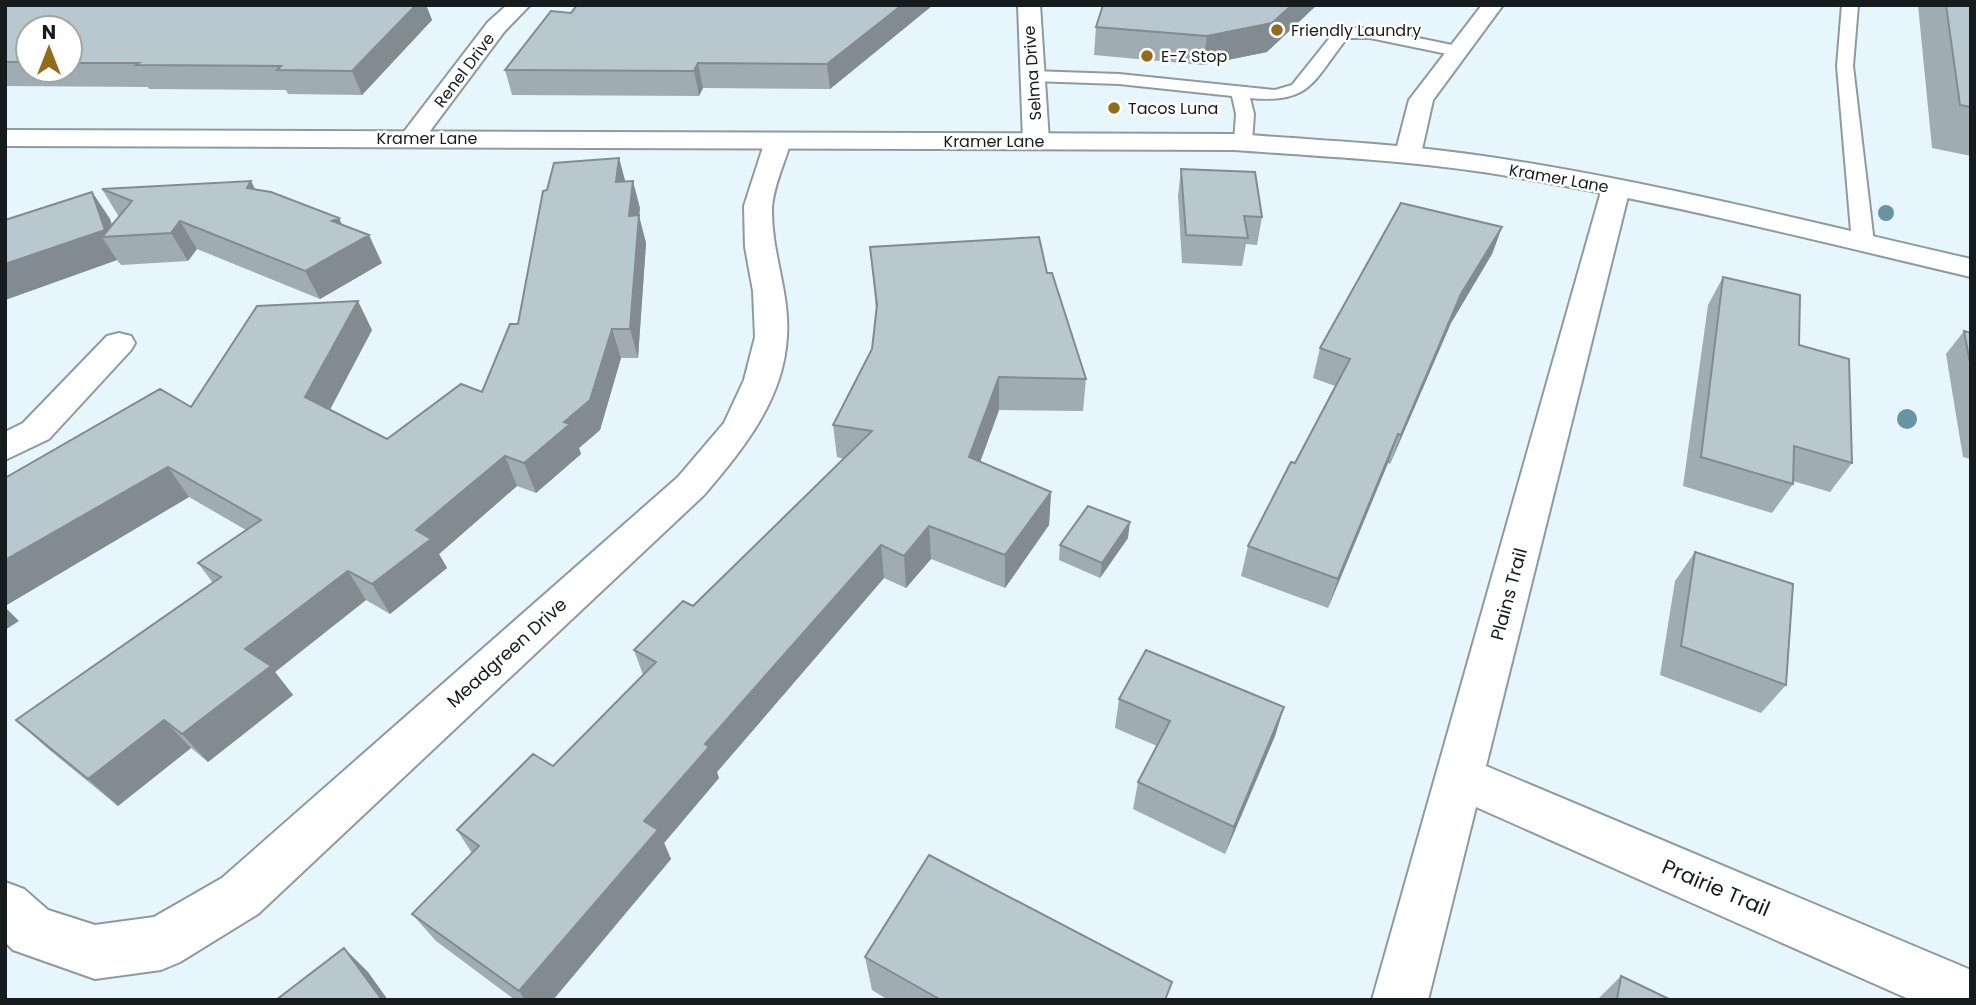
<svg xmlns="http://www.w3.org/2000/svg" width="1976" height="1005" viewBox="0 0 1976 1005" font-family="Poppins,sans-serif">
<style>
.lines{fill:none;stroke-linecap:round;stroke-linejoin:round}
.lane-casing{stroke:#8d9ba1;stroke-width:4}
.street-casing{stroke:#8d9ba1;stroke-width:4}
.secondary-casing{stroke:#8d9ba1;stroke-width:4}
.lane{fill:#fff;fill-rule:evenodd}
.street{fill:#fff;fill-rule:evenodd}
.secondary{fill:#fff;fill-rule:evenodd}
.tree{fill:#6894a1}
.wall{fill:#9facb1;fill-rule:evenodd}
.shaded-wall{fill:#828c90}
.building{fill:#b9c8ce;stroke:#828c90;stroke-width:2}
.poi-dot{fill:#946c16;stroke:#fff;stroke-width:2.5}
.labels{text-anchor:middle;stroke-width:5;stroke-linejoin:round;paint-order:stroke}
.far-poi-label{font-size:16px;fill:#161b1d;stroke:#fff;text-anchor:start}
.far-street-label{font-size:16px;fill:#161b1d;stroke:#fff}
.street-label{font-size:18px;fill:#161b1d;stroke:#fff}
.near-street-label{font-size:21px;fill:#161b1d;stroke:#fff}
</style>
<rect width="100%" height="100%" fill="#e7f6fd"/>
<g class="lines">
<defs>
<path id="lane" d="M1842,5h16l-5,61 21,177 -11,6 -11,-6 -15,-177z
M1342,28h28l87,18 8,5 -8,5 -87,-18h-23c-34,43 -36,66 -97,60l4,16 -2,28 -9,6 -9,-6 2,-28 -4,-18 -113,-12 -87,-3 -9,-5 9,-5 87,3 156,16 17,-5 44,-55z"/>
<path id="street" d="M507,5h23l-26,27 -83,111h-18l-4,-5 4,-5 85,-111z
M1018,5h22l9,136 -4,5h-18l-4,-5z
M1482,5h21l-70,95 -12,54 -4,6h-18l-4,-6 14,-54z
M778,133l9,3 4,5c-6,21 -18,46 -19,67 -1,44 18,85 15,128 -3,64 -44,113 -83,159l-446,419 -78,48 -19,8 -66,9 -82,-29 -8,-8v-60l19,7 24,21 47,15 59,-8 68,-39 456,-401 46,-54 20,-43 11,-43 -2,-46 -8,-44 -1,-41 21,-65 4,-5z
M1616,180l10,2 4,6 -144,578 485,204v30h-60l-435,-193 -48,193h-56l230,-812 4,-6z
M119,333l12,3 4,7 -4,7 -82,89 -44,21v-28l18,-9 84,-87z"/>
<path id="secondary" d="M5,130l1229,4c83,6 166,10 249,22 164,24 326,66 488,103v18c-162,-38 -324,-80 -488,-105 -83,-12 -166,-16 -249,-22l-1229,-4z"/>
</defs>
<use href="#lane" class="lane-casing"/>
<use href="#street" class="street-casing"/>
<use href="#secondary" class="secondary-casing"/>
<use href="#lane" class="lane"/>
<use href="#street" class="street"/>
<use href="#secondary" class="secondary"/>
</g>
<g class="tree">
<circle cx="1886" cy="213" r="8"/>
<circle cx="1907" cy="419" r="10"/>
</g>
<path class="wall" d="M5,5h421l6,15 -70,75 -74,-1 -2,-4 -137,-1 -1,-2 -143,-1zM28,28h42v42h-42z
M577,5h356l-103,84 -127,-1 -4,8 -187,-1 -7,-25 66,-57z
M1103,5l164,47 -64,13 -109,-10 2,-28z
M1918,5h53v151l-39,-8z
M619,158l6,24 15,26 -1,8 7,27 -8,115h-17l-21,72 -21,18 2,6 -45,39 -19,-7 -78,68 8,14 -57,46 -24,-14 -91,72 18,23 -85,67 -17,-14 -73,58 -71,-58 -31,-28 197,-137 -15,-20 48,-33 -57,-33 -184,109v-128l186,-71 181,-77 -42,80 57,29 95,-47 36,-68 29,-134z
M1181,169l81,48 -5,28 -11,-1 -4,22 -60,-3 -4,-67z
M102,189h154l83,29 3,7 40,38 -62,36 -123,-50 -9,12 -67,4 -4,-5 -112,40v-80l87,-28 18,27 2,7 7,-9z
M1502,227l-10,27 -41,69 -61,141 -2,-1 -60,145 -87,-32 7,-30 47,-83 40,-77 -22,-8 7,-30z
M870,247l177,26 39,106 -3,32 -84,-1 -19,52 71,30 -2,33 -44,63 -74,-29 -25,29 -22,-10 -167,194 2,6 -55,65 7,16 -118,141h-38l-79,-59 -24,-27 60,-61 -15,-23 96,-64 90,-91 -9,-25 59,-44 151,-147 -7,-2 -4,-32 39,-76 4,-40z
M1723,277l76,68 53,118 -22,29 -37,-11v3l-21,29 -89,-27 25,-181z
M1964,331l7,2v126l-8,-2 -17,-103z
M1128,538l-28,40 -41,-18 1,-15z
M1695,552l91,133 -25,28 -101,-38 15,-94z
M1119,699l165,8 -9,29 -50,118 -92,-45 5,-27 19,-36 -42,-18z
M865,957l302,43h-279l-16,-10z
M1621,976l50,24h-74z"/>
<path class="shaded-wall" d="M416,5h10l6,15 -70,75 -10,-24z
M902,5h31l-103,84 -3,-25z
M1292,5h25l-50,47 -64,13 4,-29z
M698,63l5,25 -4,8 -5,-25z
M619,158l7,26 -10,-2z
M251,181l14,27 -18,-20z
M633,181l7,27 -1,8 7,27 -8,115 -8,-29 -1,-113z
M92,192l18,27 6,17 -14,1 15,23 -112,40v-36z
M339,218l12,27 18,-10 13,28 -62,36 -15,-28 27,-50z
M180,221l17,28 -9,12 -17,-28z
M1502,227l-10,27 -41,69 -61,141 11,-29 60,-141z
M358,301l14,29 -51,96 -16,-29z
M612,329l9,29 -21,72 -21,18 2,6 -45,39 -12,-30 40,-41z
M999,377v33l-29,80 -1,-33z
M1398,434l-10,29 -60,145 10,-29z
M505,456l12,30 -78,68 8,14 -57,46 -18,-30 44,-54z
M168,467l21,30 -184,109v-46z
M1051,492l-2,33 -44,63v-33z
M1130,522l-2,16 -28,40 2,-15z
M929,526l2,33 -25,29 -2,-32z
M881,545l3,33 -167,194 2,6 -55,65 7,16 -118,141h-28l-6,-9 125,-170 61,-77z
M348,571l18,29 -91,72 18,23 -85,67 -26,-28 63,-85z
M5,607l14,14 -14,9z
M1284,707l-9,29 -50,118 9,-27z
M164,720l27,28 -73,58 -30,-27z
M344,948l24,24 20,28h-6z"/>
<path class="building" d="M5,5h411l-64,66 -75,-1 4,-4 -145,-1 3,-2h-69v-35h-42v34h-23z
M577,5h325l-75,59 -129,-1 -4,8 -189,-1 46,-59 20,2z
M1103,5h189l-20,18 -65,13 -111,-9z
M1946,5h25v102l-11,-2z
M619,158l-3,24 17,-1 -4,35 10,-1 -9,114h-18l-22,71 -26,22 6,2 -46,39 -19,-7 -89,74 15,9 -59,45 -24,-13 -103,78 26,17 -89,68 -18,-14 -76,59 -72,-59 205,-143 -23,-14 63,-43 -93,-53 -163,93v-82l155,-89 31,18 66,-101 101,-5 -53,96 82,42 74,-55 21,8 28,-68h8l25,-133 4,-1 7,-27z
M1181,169l74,3 7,45 -18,-1 4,22 -62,-3z
M251,181l-4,7 24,4 68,26 -7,3 37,14 -64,36 -125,-50 -9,12 -69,4 30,-36 -30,-12z
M92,192l13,38 -100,34v-44z
M1401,203l101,24 -41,67 -60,141 -3,-1 -60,145 -90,-33 43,-84 4,1 55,-104 -30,-11z
M1039,237l8,36h5l34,106 -87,-2 -30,80 82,35 -46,63 -76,-29 -25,30 -23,-11 -176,199 4,3 -65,74 14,9 -139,161 -107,-77 67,-68 -22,-16 76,-76 20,12 103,-104 -22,-12 49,-49 10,5 179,-175 -39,-6 39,-76 5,-44 -7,-58z
M1723,277l77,18 -1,50 50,14 3,104 -58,-17 -1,38 -92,-27z
M1964,331l7,2v35z
M1088,506l42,16 -28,41 -42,-18z
M1695,552l98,32 -7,101 -105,-39z
M1146,650l138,57 -50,120 -96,-45 32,-61 -51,-22z
M929,855l243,127 -7,18h-224l-76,-43z
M344,948l38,52h-106z
M1621,976l50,24h-54z"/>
<g class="poi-dot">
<circle cx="1277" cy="30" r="7"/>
<circle cx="1147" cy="56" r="7"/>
<circle cx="1114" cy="108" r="7"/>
</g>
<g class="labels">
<g class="far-poi-label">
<text x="1291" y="36">Friendly Laundry</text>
<text x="1161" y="62">E-Z Stop</text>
<text x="1128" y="114">Tacos Luna</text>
</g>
<g class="far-street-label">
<text transform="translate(464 70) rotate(-53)" y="6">Renel Drive</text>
<text transform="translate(1032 73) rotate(-94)" y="6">Selma Drive</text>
<text x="427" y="144">Kramer Lane</text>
<text x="994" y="147">Kramer Lane</text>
<text transform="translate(1559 178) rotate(10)" y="6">Kramer Lane</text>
</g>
<g class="street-label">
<text transform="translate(1509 594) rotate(-75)" y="6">Plains Trail</text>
<text transform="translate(507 653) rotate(-42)" y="6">Meadgreen Drive</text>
</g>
<g class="near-street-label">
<text transform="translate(1716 888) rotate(23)" y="7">Prairie Trail</text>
</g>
</g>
<rect width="1976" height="1005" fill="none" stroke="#161b1d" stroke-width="14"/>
<g transform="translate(49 49)"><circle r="33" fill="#ffffff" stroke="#a2a4a5" stroke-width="2"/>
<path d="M0-5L12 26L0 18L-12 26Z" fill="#946c16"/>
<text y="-10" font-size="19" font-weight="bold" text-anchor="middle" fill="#161b1d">N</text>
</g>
</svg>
